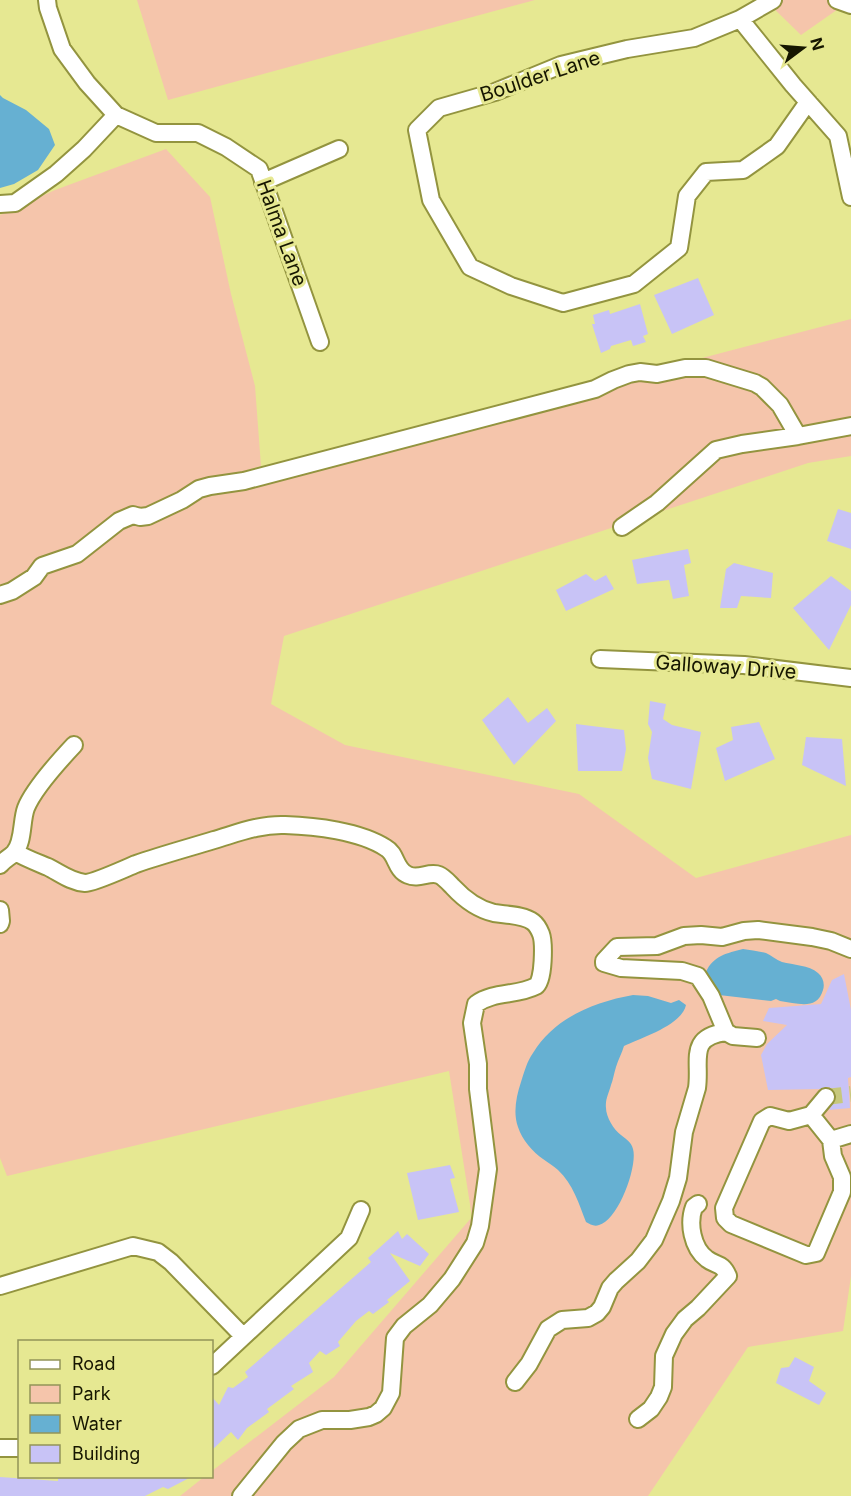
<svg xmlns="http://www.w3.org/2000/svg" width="851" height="1496" viewBox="0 0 851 1496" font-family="Inter,sans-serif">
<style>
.green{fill:#f5c5ab}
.water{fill:#66b0d2}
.building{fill:#c8c3f6}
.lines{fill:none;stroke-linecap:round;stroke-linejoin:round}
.minor-tunnel{stroke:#c7c87c;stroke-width:16;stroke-dasharray:16 8;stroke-linecap:butt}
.minor-casing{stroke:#93943f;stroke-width:20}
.minor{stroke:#fff;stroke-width:16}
.labels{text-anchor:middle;stroke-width:6;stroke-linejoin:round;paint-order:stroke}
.street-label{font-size:20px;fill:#161600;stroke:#e6e892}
</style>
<rect width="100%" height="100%" fill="#e6e892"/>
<path class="green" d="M137,0h398l-367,100z
M765,0h86l-50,35z
M166,149l44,48 21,97 24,92 6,80 -45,13 21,1 614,-161v137l-43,7 -524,173 -13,68 74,41 234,49 117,84 155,-43v441l-8,55 -95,16 -100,149h-468l24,-19 8,-1v-5l122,-94 138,-160 -23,-146 -442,105 -7,-18v-943l55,-25z"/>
<path class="water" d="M0,95l3,3 23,12 23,19 6,16 -17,25 -24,14 -14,4z
M743,949c7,1 15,2 23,4 5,2 10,7 16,9 11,3 27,3 36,11 5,4 7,11 5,17 -6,21 -26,13 -43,11l-4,-2 -5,2 -52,-6 -13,-23c7,-16 21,-19 37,-23z
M633,995l15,1 23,7 8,-3 7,5c-4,20 -45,33 -62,41 -2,7 -6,14 -8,21 -2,6 -3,13 -5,18 -2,8 -6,14 -5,23 0,9 8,22 15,27 6,5 10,7 12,14 5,17 -15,72 -34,76 -5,2 -9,-1 -13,-3 -7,-18 -13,-38 -28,-52 -4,-4 -10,-7 -15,-11 -10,-7 -21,-19 -25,-32 -5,-14 -2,-30 3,-45 3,-9 6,-21 12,-29 21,-35 61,-51 100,-58z"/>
<path class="building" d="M698,278l16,37 -42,19 -18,-39z
M640,304l8,30 -5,2 3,6 -13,4 -2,-6 -20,6 -1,3 -9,4 -9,-29h3l-2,-9 16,-5 1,4z
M838,509l13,4v36l-24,-8z
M688,549l3,14 -7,2 5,31 -16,3 -4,-19 -32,4 -5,-24z
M734,563l39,10 -2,25 -30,-2 -4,12h-17l6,-39z
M586,574l9,7 11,-6 8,14 -48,22 -10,-21z
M831,576l20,15v14l-22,45 -36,-42z
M508,697l20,26 19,-15 9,13 -42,44 -32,-45z
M650,701l16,3 -3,15 9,6 29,7 -10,57 -39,-10 -4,-21 4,-26 -4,-8z
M759,722l16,37 -50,22 -9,-33 17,-8 -2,-13z
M576,724l48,6 2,19 -4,22h-44z
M806,737l36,2 4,47 -44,-21z
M844,974l7,36v67l-3,1 2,30 -21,2 7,-12v-4l-3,-5 -5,-2 -8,2 -52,1 -7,-35 6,-11 20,-19 -24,-4 6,-13 52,-4 11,-24z
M450,1165l5,13 -5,1 9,33 -41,8 -11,-47z
M398,1231l4,8 5,-5 22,20 -9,12 -30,-13 20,28 -23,19 2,2 -16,12 -4,-3 -13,10 -18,21 2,4 -14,9 -6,-4 -11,12 4,9 -22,14 3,3 -27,20 2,3 -22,16 -9,12 -7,-8 -19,18v-53l7,8 9,-18 5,1 15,-11 -3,-5 126,-110 -3,-4z
M795,1357l19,10 -5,14 17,12 -7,12 -43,-22 5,-15 8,-1z
M65,1476h128l-25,13 -5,-2 -18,9h-145v-19l58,4v-4z"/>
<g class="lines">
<path class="minor-tunnel" d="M826,1097l25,-3"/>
<defs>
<path id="minor" d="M47,0l1,8 14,41 25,34 29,32 40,18h42l28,14 33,22 61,173
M773,0l-33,19 -46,19 -67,11 -66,16 -66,27 -56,16 -22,22 14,70 39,67 41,19 52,17 71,-19 45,-36 8,-52 19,-24 37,-2 34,-24 31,-44
M837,0l14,5
M740,19l53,66 45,51 13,61
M263,182l76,-33
M0,204l15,-1 41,-29 28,-25 32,-34
M622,527l35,-24 59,-53 26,-6 56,-8 53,-10
M0,595l12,-4 22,-14 8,-11 35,-12 42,-33 14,-6 7,2 8,-1 34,-16 17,-11 11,-3 34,-5 351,-92 18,-9 16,-6 11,-2 17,2 28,-6h21l49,15 7,4 18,18 18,31
M600,659l144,6 107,13
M15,852c10,6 21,10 33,15 12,6 23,15 37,16 9,0 41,-15 51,-19 26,-9 52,-16 78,-24 24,-7 46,-16 71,-15 30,1 75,6 101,23 11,6 9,22 22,27 11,5 21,-4 31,0 5,2 10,8 14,12 12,13 24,22 41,26 13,2 30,2 39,9 4,3 6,7 8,12 3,8 3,47 -5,52 -19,10 -42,5 -60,18l-4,19 6,41v25l10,80 -8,57 -5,17 -23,36 -22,26 -26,21 -9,12 -4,55 -8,15 -7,6 -7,3 -19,3h-28l-23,9 -15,14 -43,53
M0,865c5,-6 9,-7 14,-12 10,-11 7,-32 12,-45 8,-20 33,-47 48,-63
M0,910l1,11 -1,3
M757,1038l-24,-2 -7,-4 -15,-36 -13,-20 -16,-5 -61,-3 -17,-5v-2l13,-14 40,-1 27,-10 17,-1 21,2 22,-6 14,-1 54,7 19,4 20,8
M811,1115l20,25 2,16 9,21v15l-26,61 -10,2 -75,-31 -6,-6 -1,-10 38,-87 8,-5 19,5z
M811,1115l15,-18
M831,1140l20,-6
M0,1286l133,-40 25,6 13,10 72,74
M212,1366l137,-128 12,-28
M515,1382l14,-18 19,-35 14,-9 26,-2 9,-5 5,-6 8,-19 6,-7 22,-20 16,-21 17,-39 7,-23 6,-46 13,-44c4,-27 -10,-51 29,-56
M638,1419l13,-10 8,-12 4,-10 1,-31 10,-22 11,-15 13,-11 30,-32c-6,-14 -12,-10 -21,-17 -15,-11 -19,-36 -13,-52l4,-3
M0,1448h20"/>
</defs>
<use href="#minor" class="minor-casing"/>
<use href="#minor" class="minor"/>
</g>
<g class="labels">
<g class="street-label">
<text transform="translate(540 76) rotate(-18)" y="7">Boulder Lane</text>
<text transform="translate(282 233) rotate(70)" y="7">Halma Lane</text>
<text transform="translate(726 667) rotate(4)" y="7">Galloway Drive</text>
</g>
</g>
<rect x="18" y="1340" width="195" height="138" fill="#e6e892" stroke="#939458" stroke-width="1.5"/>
<rect x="30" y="1360" width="30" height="9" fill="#ffffff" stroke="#939458" stroke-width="1.5"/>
<text x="72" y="1370" font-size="18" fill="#161600">Road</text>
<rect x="30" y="1385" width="30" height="18" fill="#f5c5ab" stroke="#939458" stroke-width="1.5"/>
<text x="72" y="1400" font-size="18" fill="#161600">Park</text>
<rect x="30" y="1415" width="30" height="18" fill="#66b0d2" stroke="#939458" stroke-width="1.5"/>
<text x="72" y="1430" font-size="18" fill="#161600">Water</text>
<rect x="30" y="1445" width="30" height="18" fill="#c8c3f6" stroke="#939458" stroke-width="1.5"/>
<text x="72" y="1460" font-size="18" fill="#161600">Building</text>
<g transform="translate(803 48) rotate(74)" stroke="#e6e892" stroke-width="4.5" paint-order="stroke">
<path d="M0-4.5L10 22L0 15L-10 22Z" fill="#161600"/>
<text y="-9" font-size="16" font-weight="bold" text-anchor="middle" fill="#161600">N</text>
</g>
</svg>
